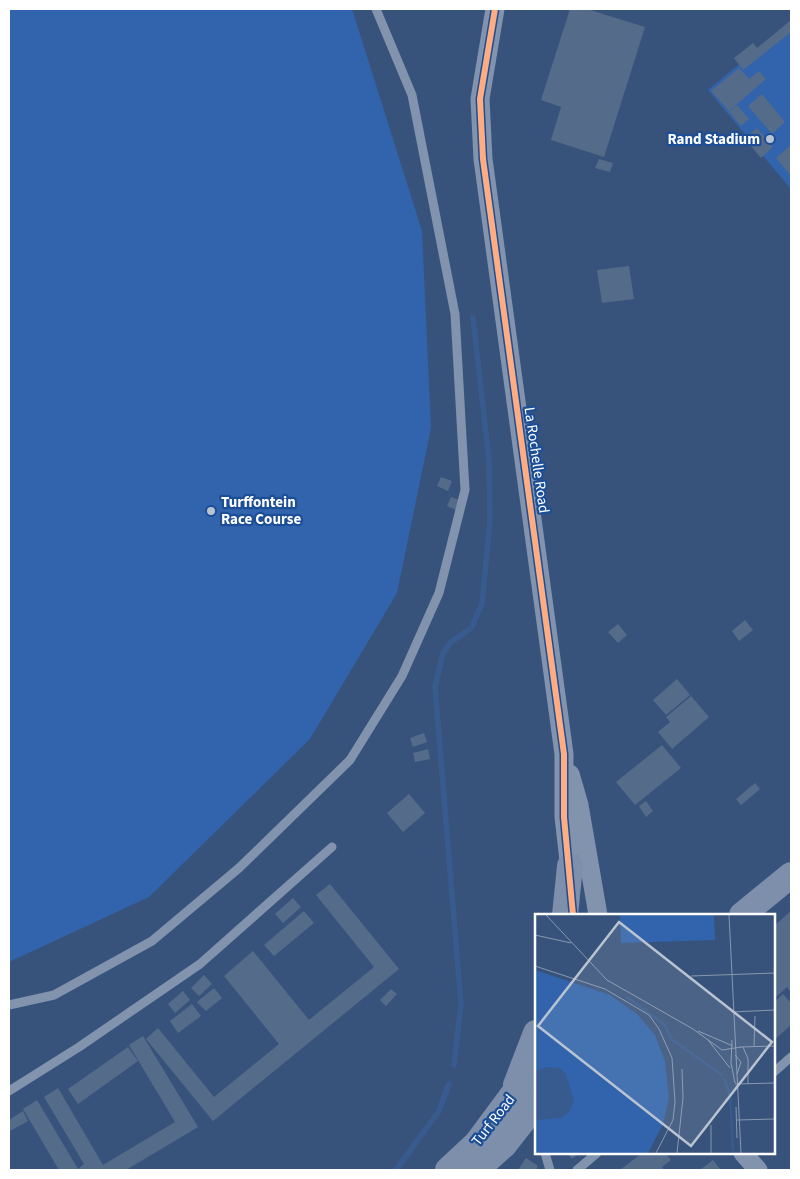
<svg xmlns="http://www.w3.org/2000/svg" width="800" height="1179" viewBox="0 0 800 1179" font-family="'Source Sans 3',sans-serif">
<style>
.green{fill:#3164ac}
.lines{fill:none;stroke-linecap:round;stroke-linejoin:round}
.stream{stroke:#385b8f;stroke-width:5.5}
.building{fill:#556b8a}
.lane{stroke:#8294ad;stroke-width:9}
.street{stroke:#8294ad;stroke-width:19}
.secondary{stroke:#7d8faa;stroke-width:26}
.cycleway-casing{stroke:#1c4e97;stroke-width:9}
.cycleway{stroke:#ffac80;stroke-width:6}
.poi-dot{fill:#b9c3d1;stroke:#1c4e97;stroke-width:2}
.labels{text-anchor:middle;stroke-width:4.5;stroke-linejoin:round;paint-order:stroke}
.poi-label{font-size:15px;font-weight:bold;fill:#fff;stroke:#1c4e97;text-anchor:end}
.street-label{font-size:15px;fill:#fff;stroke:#1c4e97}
.inset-river{fill:none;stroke:#385b8f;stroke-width:2.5}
.inset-road{fill:none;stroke:#8898b0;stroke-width:1}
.view{fill:#b9c3d1;fill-opacity:0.15;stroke:#b9c3d1;stroke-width:2.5}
.inset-edge{fill:none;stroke:#fff;stroke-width:2.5}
</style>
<rect width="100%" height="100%" fill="#38537b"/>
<path class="green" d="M9,9h343l70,222 9,197 -34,165 -87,146 -161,158 -140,65z
M791,21v168l-83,-99z"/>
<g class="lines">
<path class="stream" d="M454,1065l7,-61 -26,-317 8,-34 8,-11 20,-14 11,-24 8,-84 -1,-60 -16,-142
M396,1170l43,-59 10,-27"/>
</g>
<path class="building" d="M570,9h17l58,18 -41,130 -53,-17 10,-33 -20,-7z
M791,20v12l-48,38 -9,-12 19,-15 4,5z
M739,68l10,11 10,-8 7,8 -37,32 -18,-20z
M762,94l23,28 -13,12 -24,-28z
M737,105l12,14 -8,7 -12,-14z
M757,128l16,19 -12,11 -17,-20z
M791,145v31l-15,-18z
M599,159l14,4 -3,9 -15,-4z
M629,266l5,33 -32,4 -5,-33z
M441,477l11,4 -4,10 -11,-5z
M451,497l11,4 -4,10 -11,-5z
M745,620l8,10 -14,11 -7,-10z
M618,624l9,11 -9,8 -10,-11z
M677,679l13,16 -24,20 -13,-15z
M691,696l18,21 -37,32 -14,-17 12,-10 -4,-5z
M424,733l3,9 -14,5 -3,-9z
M662,745l19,23 -46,37 -19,-23z
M428,749l2,10 -15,3 -2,-9z
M755,783l5,6 -19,16 -5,-6z
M409,794l16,19 -22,19 -16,-19z
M646,801l7,10 -7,6 -7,-11z
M330,884l69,85 -186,152 -67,-82 12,-11 56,69 65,-53 -55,-68 29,-25 56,69 65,-53 -58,-72z
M293,898l8,9 -18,16 -8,-9z
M304,911l10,12 -40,33 -10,-11z
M791,911v81l-4,-5 -13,12v-73z
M204,975l8,9 -13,12 -8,-8z
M214,988l8,10 -16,13 -9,-9z
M391,989l6,5 -11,12 -6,-6z
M183,991l7,9 -15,13 -7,-9z
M783,994l8,9v22l-17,15v-38z
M192,1004l9,12 -23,17 -8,-12z
M143,1036l55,91 -72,43h-67l-36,-61 14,-9 41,69 6,-5 -40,-67 14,-9 45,77 72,-43 -46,-77z
M128,1047l10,14 -60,43 -10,-15z
M23,1111l5,10 -18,10 -1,-11z
M567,1153h13l-8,6z
M642,1153h23l6,7 -9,7 2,3h-44z
M526,1158l12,8 -2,4h-18z
M713,1160l8,10h-21z"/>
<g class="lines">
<path class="lane" d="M9,1005l45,-10 98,-54 87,-73 111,-108 52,-84 37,-83 26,-103 -10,-176 -43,-219 -36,-86
M774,1072l17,-15
M9,1091l70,-44 121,-83 132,-117
M545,1153l5,17
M577,1170l20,-17"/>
<path class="street" d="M495,9l-15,90 3,60 81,595v63l7,61
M570,774l9,31 19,110
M743,1153l15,17"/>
<path class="secondary" d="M565,915l5,-49
M742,915l49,-40
M516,1085l20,-52
M448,1170l29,-27 37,-50 22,-24
M476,1170l28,-25 32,-41"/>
<defs>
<path id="cycleway" d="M495,9l-15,90 3,60 81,595v63l9,98"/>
</defs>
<use href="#cycleway" class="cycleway-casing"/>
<use href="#cycleway" class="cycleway"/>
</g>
<g class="poi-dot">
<circle cx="770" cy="139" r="5"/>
<circle cx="211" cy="511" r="5"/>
</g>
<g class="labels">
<g class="poi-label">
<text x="760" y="144">Rand Stadium</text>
<text x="221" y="507" text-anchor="start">Turffontein<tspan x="221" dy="17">Race Course</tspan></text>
</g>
<g class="street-label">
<text transform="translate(537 460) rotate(82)" y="5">La Rochelle Road</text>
<text transform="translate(493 1120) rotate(-52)" y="5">Turf Road</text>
</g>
</g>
<g transform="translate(535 914)">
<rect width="240" height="240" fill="#38537b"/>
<path d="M85,1h94l1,25 -94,3zM0,56l75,25 27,19 18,21 10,26 4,37 -6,26 -15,29h-113z" fill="#3164ac"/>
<path d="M13,153l12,1 6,6 8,27 -4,10 -8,7 -24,2 -3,-2v-47z" fill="#385b8f"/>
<path class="inset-river" d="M92,83l38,28 6,14 51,36M189,164l6,17 3,56"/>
<path class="inset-road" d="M11,1l61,65 86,49 29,21 19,-3M194,1l12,238M0,21l36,8M0,52l70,23 44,26 10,14 13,29 3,44 -2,18 -17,33M156,62l84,-3M197,98l43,-2M163,117l35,15M173,126l22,28M197,126l-1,23 4,20M205,133l35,-1M208,133l5,12v25M219,133l1,-31M200,141l6,7 -4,12M200,170l40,-1M201,193l1,31M202,206l38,-1M176,211v28M142,239l6,-55 -1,-29"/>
<path class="view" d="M84,8l153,120 -81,104 -153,-120z"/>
<rect width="240" height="240" class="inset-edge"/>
</g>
<rect width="800" height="1179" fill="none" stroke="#ffffff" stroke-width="20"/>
</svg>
